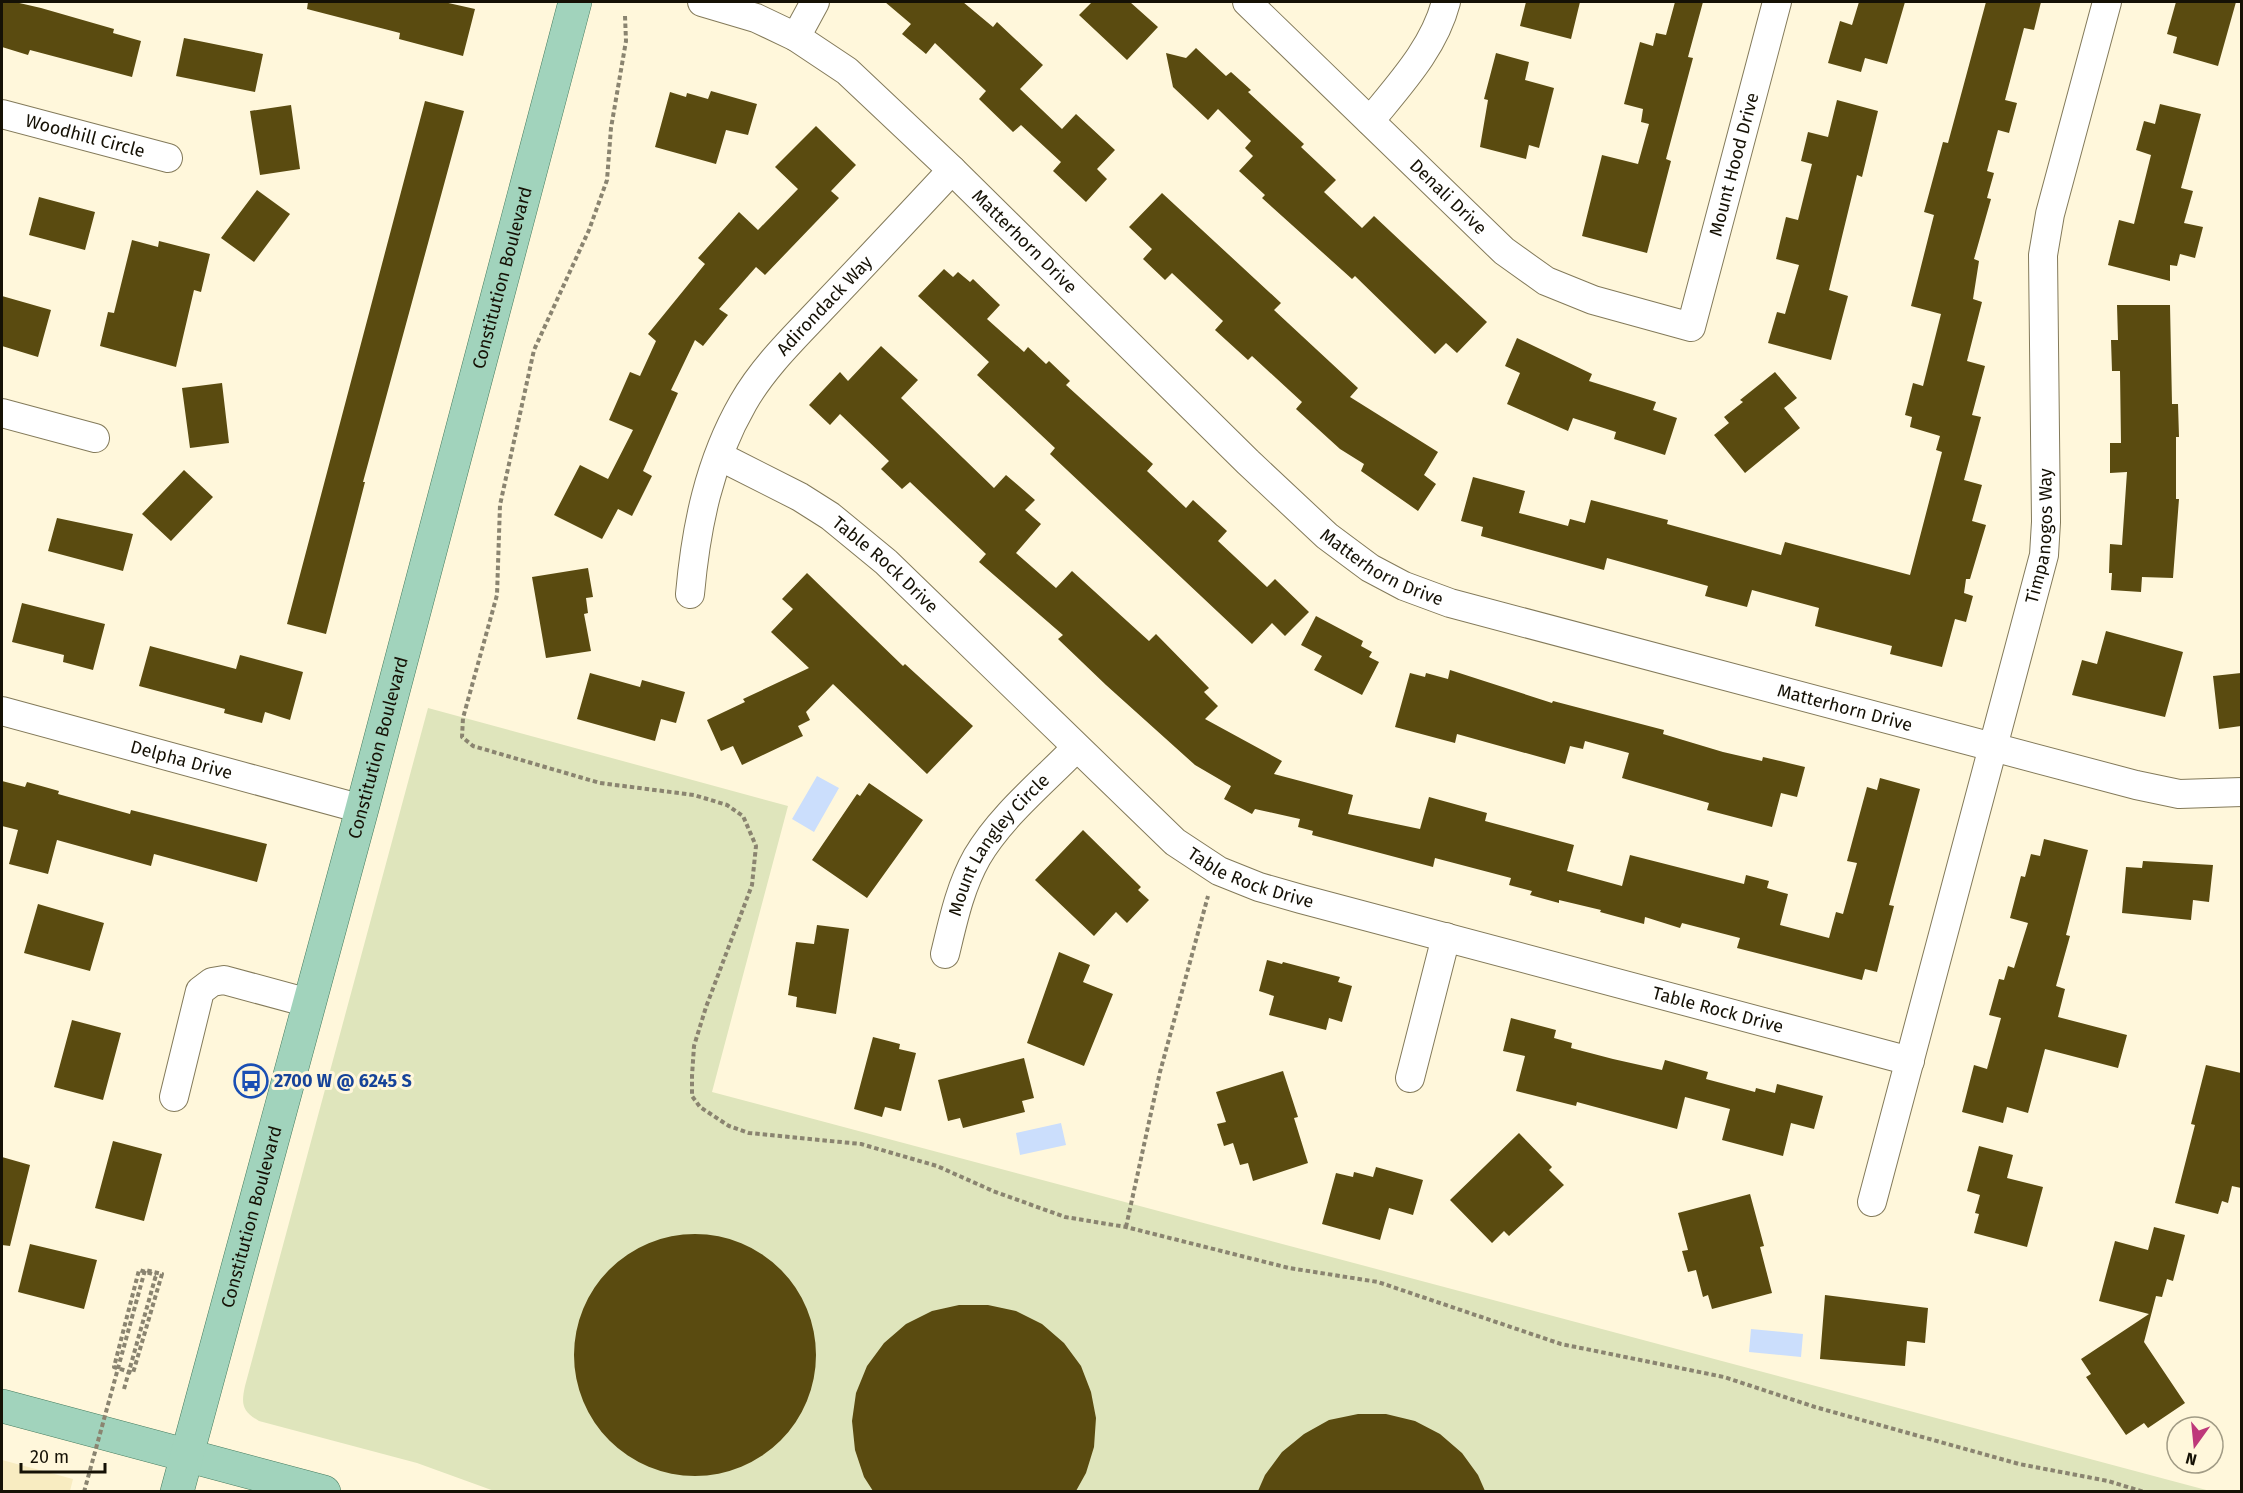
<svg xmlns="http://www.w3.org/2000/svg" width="2243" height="1493" viewBox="0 0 2243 1493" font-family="'Fira Sans',sans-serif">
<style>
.built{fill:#f8ecc1}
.green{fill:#dfe5bc}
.water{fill:#cbdefc}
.building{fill:#5a4b10}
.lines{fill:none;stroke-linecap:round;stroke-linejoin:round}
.minor-casing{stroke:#837a5a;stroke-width:30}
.major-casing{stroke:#477c5f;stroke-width:34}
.path{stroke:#8a8470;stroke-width:4;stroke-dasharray:4.5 3;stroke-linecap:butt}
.minor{stroke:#fff;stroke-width:28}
.major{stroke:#a1d3bc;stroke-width:33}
.path-bridge{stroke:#8a8470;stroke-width:4;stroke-dasharray:4.5 3;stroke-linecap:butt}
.labels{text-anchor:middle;stroke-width:6;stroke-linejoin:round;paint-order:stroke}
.street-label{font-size:18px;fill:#151105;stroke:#fff7db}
.transit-label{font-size:18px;font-weight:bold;fill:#164399;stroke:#fff7db;text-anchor:start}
</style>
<rect width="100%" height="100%" fill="#fff7db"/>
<path class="built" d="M2,1460l71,19 -3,12h-68z"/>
<path class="green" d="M428,708l360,98 -76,286 1498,399 -1713,1 -80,-29 -158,-42c-17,-10 -18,-17 -14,-35z"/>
<path class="water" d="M817,776l22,12 -25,44 -22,-13z
M1061,1123l5,22 -46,10 -4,-22z
M1751,1329l52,5 -2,23 -52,-5z"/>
<path class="building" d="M2,2h13l26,6 73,21 -1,4 28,8 -9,36 -102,-27 -2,5 -26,-8z
M308,2h136l31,7 -12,47 -64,-17 1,-6 -93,-24z
M885,2h78l30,25 4,-5 46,43 -23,24 42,40 14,-15 39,36 -18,19 10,10 -21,23 -33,-31 8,-9 -40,-37 -8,7 -34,-33 7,-8 -51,-48 -9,11 -24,-20 9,-10z
M1092,2h38l28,25 -31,33 -48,-45z
M1526,2h54l-9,37 -51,-13z
M1675,2h28l-15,55 5,1 -27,101 5,2 -24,92 -65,-17 20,-81 36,9 11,-40 -8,-2 2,-13 -19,-5 16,-62 13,4 3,-13 10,2z
M1859,2h46l-18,62 -22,-6 -4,14 -33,-9 12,-42 12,4z
M1986,2h55l-7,28 -10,-2 -19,72 12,3 -8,30 -11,-3 -11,41 7,2 -7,25 4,1 -17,60 5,2 -6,38 9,3 -15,59 18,5 -13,49 9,2 -17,63 18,5 -10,36 14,4 -16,54h-4l-2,14 9,3 -7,26 -11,-3 -13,48 -52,-13 2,-8 -77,-20 4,-18 -67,-18 -5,17 -42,-11 3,-10 -101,-28 -3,12 -123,-34 2,-9 -22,-6 12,-44 52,14 -6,22 49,13 2,-7 15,4 6,-23 77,20 -1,4 114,31 4,-13 125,33 32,-123 -6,-2 4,-14 -30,-9 2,-10 -7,-2 8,-32 10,3 18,-72 -30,-8 23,-91 -10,-3 19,-70 5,1z
M2176,2h60l-18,64 -45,-13 4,-16 -10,-3z
M184,38l79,16 -8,38 -79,-16z
M1196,48l30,28 5,-4 20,18 -3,2 56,52 -3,3 35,33 -12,12 38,36 12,-12 113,106 -30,31 -11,-10 -11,11 -80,-78 -3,3 -90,-81 3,-3 -26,-24 14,-15 -8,-8 6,-7 -33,-32 -10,11 -35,-33 -7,-34 20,5z
M1496,53l33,9 -4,18 29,8 -15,60 -10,-3 -3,14 -46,-12 8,-47 -4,-1z
M711,91l46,13 -9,31 -22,-5 -10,34 -61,-17 15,-55 16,5 1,-4 21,6z
M1837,100l41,11 -16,66 -5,-2 -28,115 19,6 -17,64 -63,-17 9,-31 8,2 14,-49 -23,-6 10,-42 12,3 14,-56 -11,-3 7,-29 20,5z
M425,101l39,10 -101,371h2l-39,152 -39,-10z
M2160,104l41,10 -20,74 12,3 -9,32 19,4 -8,31 -15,-4 -3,12 -7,-1v16l-62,-16 11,-45 15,4 17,-69 -15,-5 8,-29 11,3z
M291,105l9,64 -40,6 -10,-64z
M816,126l40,39 -25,26 8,7 -74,77 -9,-8 -37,42 9,6 -25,31 -8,-6 -24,50 7,3 -35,78 9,5 -20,40 -14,-7 -16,30 -48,-24 26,-50 28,14 25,-49 -24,-10 21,-48 10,4 16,-35 -8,-7 57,-70 -7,-6 41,-46 19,18 40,-41 -23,-22z
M257,190l33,24 -36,48 -33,-24z
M1162,193l119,110 -7,7 84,78 -8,9 88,55 -14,23 12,9 -18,27 -57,-40 3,-7 -24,-15 -44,-40 6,-7 -50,-46 -4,4 -33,-30 8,-9 -51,-48 -7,7 -22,-21 9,-10 -23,-22z
M39,197l56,15 -10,38 -56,-15z
M132,240l26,7 1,-6 51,13 -9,38 -7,-2 -18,77 -76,-21 8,-34 6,1z
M944,269l9,8 5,-5 12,10 3,-3 27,26 -13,14 37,33 4,-5 18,17 3,-3 21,20 -4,4 87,79 -6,7 39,37 7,-8 34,31 -9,10 49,46 8,-8 34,33 -24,24 -13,-13 -20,21 -202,-190 5,-6 -78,-73 12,-13 -71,-66z
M2,296l49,14 -13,47 -36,-11z
M2117,305h53l2,99h6l1,33h-3v62h3l-6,79 -31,-1 -1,15 -30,-2 1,-17h-3l1,-29 12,1 5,-73 -17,1v-30h11l-1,-72h-8l-1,-31h7z
M1517,338l75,36 -3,7 67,21 -3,8 24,8 -12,37 -51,-16 2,-7 -43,-14 -5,13 -61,-27 13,-31 -15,-7z
M881,346l37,34 -17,18 93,90 12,-13 29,25 -10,10 16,14 -25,29 40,35 16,-17 77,70 7,-7 53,54 -5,4 14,14 -13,13 77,42 -8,13 79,21 -5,19 72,15 9,-32 58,16 -2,8 89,24 -7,26 55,15 8,-31 114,29 2,-9 23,6 -2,7 21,6 -8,31 49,13 7,-26 7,2 14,-51 -10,-2 20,-74 10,3 3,-12 40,11 -31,116 5,1 -17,66 -12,-3 -3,11 -125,-32 3,-10 -58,-15 -2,5 -35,-11 -1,7 -44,-12 1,-2 -42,-10v3l-29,-8 2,-4 -23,-6 2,-7 -76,-20 -2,9 -121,-32 1,-4 -15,-4 2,-8 -45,-10 -3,5 -28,-15 7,-13 -36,-21 -89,-80 -48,-46 5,-4 -84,-73 7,-8 -76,-72 -8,7 -21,-20 8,-8 -49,-47 -10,11 -21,-20 31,-33 8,9z
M1775,372l22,26 -13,10 16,20 -55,45 -31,-38 15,-12 -5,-6 19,-15 -3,-2z
M222,383l7,60 -39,5 -8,-60z
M184,470l29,27 -42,44 -29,-27z
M57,518l76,16 -10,37 -75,-20z
M588,568l5,29 -7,1 2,15 -4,1 7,37 -45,7 -14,-81z
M807,573l96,93 2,-2 68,62 -46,48 -94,-90 -27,28 4,8 -12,6 5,10 -61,29 -9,-19 -12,5 -14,-31 38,-18 -2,-3 66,-31 -38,-36 22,-23 -11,-10z
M22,603l83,21 -12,46 -30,-8 1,-7 -52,-13z
M1316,616l47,25 -2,5 11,6 -3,5 10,5 -17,33 -48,-25 8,-14 -21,-11z
M2106,631l77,21 -18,65 -93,-22 10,-35 15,4z
M150,646l86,23 4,-14 63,17 -13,48 -25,-8 -3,11 -38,-10 1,-4 -86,-23z
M1450,670l102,33 1,-2 111,29 -1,4 60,18 39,9 1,-4 42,10 -8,30 -16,-4 -9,34 -65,-17 2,-7 -87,-25 7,-25 -44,-12 -2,8 -13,-3 -5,18 -108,-30 -2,9 -60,-16 15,-54 15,4 1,-4 22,6z
M590,673l50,14 2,-7 43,12 -9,31 -15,-4 -6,22 -78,-22z
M2241,673v53l-22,3 -6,-53z
M2,781l23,6 2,-5 32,9 -1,3 72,20 1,-4 136,34 -10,38 -103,-28 -3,12 -94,-26 -9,34 -39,-10 9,-34 -16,-4z
M869,783l54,37 -56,78 -55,-38 45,-66 3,2z
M1083,830l58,57 -3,3 11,10 -22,23 -11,-11 -22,24 -59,-56z
M2044,839l44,11 -22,85 4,1 -14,50 9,3 -7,28 69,18 -9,33 -73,-19 -17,64 -21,-6 -4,16 -41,-11 12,-47 13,4 14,-51 -12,-3 10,-36 5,1 4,-14 6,2 14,-45 -18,-5 11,-42 4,1 6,-23 9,2z
M2143,861l70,4 -4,37 -16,-2 -2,20 -69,-7 4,-46 16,1z
M38,904l66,19 -14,48 -66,-18z
M817,925l32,4 -13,85 -40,-7 1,-10 -9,-2 8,-53 18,2z
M1059,952l31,13 -7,17 30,12 -29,72 -57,-23z
M1267,960l15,4 1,-2 57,15 -2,5 14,4 -10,36 -13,-4 -3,12 -57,-15 5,-19 -15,-5z
M1511,1018l45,12 -2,8 18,5 -1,5 42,11 49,11 3,-10 43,12 -2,7 49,13 1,-4 19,5 2,-9 46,12 -9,33 -23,-6 -8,33 -61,-16 8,-31 -45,-12 -8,32 -100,-27 -1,4 -60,-15 9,-35 -22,-5z
M72,1020l49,13 -18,67 -49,-13z
M873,1037l27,7 -1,5 17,4 -15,58 -16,-4 -3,10 -28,-8z
M1024,1058l10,40 -12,3 3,11 -62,16 -3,-10 -12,3 -10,-41z
M2206,1065l35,8v115l-9,-2 -4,17 -6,-2 -4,13 -43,-11 20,-78 -4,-1z
M1283,1071l15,46 -4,1 14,45 -55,18 -5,-18 -8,2 -7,-22 -9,3 -7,-22 9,-2 -10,-30z
M1519,1133l33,34 -3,3 15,15 -55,51 -5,-5 -12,12 -42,-43z
M113,1141l49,13 -18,67 -49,-13z
M1979,1146l34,9 -6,23 36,9 -16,60 -53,-14 5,-19 -4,-1 5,-18 -13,-4z
M2,1157l28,8 -20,81 -8,-1z
M1376,1167l47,13 -10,35 -24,-7 -9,32 -58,-16 14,-51 17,4 1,-5 19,5z
M1750,1194l14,52 -4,1 12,46 -60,16 -4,-14 -5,2 -7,-27 -8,2 -6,-21 6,-1 -10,-37z
M2154,1227l31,8 -12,46 -6,-2 -5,18 -6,-1 -12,46 41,61 -37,25 -4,-5 -18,12 -40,-58 5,-3 -10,-15 68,-45 -50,-13 16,-60 33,9z
M574 1355a121 121 0 1 1 242 0a121 121 0 1 1-242 0Z
M30,1244l67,16 -13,49 -66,-17z
M1825,1295l103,13 -3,35 -18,-2 -2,25 -85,-7z
M959,1305h29l28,6 26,13 22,19 17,23 10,26 5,26 -2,29 -8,26 -10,18h-203l-9,-14 -9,-27 -3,-29 4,-28 11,-27 17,-23 22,-19 26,-13z
M1358,1414h28l29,7 25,13 22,19 16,22 7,16h-227l7,-16 17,-23 22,-18 25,-14z"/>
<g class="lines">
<defs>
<g id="minor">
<path id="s1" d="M702,2l54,16 40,19 51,34 105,99 296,292 79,74 43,32 34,18 46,17 686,182 43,9 63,-2"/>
<path id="s2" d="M1247,2l257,249 42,30 47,19 98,27 86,-325"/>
<path d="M796,37l19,-35"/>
<path id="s3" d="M2,114l166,44"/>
<path d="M1370,121c30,-37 64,-73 76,-119"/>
<path d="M2,413l93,25"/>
<path id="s4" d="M719,456l81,41 30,19 56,46 289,280 44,29 40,16 42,12 609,162"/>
<path id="s5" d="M690,594c6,-67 19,-132 53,-191 21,-37 53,-67 81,-97 43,-45 86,-91 128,-136"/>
<path id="s6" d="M2,711l360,98"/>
<path id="s7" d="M945,954c8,-33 15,-67 32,-97 24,-41 66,-75 99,-109"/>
<path d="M1410,1078l36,-141"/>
<path d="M174,1097l26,-106 12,-9 12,-2 85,23"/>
<path id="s8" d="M1872,1202l172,-647 2,-33 -3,-267 7,-41 57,-212"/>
</g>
<g id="major">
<path d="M2,1406l322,86"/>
<path id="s9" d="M177,1492l185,-683 213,-807"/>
</g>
</defs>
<use href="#minor" class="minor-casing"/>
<use href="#major" class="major-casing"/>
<path class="path" d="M625,16l1,25 -15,87 -4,52 -18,50 -55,120 -34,155 -3,90 -34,123 -1,19 11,9 127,37 94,12 33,10 16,11 13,30 -4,39 -46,122 -12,39 -2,30v20l8,11 29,19 20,7 112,11 76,22 56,25 72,26 61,10 163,41 89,14 183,62 163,33 91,30 204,57 89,17 36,11
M1126,1227l34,-155 48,-176
M124,1389l32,-114"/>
<use href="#minor" class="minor"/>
<use href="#major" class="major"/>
<path class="path-bridge" d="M84,1492l61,-222 17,4 -29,99 -19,-6 25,-97 17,5"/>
</g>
<defs>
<symbol id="bus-ring" viewBox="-11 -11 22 22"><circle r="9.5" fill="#fff7db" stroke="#1a4fb4" stroke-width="1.5"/><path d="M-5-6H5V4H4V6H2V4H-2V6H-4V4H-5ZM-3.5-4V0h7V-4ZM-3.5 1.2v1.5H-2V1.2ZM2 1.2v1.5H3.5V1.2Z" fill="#1a4fb4"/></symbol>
</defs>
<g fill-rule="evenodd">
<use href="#bus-ring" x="232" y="1062" width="38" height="38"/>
</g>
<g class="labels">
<g class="street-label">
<text dy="6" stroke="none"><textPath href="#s3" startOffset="86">Woodhill Circle</textPath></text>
<text dy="6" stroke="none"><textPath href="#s2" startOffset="730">Mount Hood Drive</textPath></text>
<text dy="6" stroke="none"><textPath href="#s2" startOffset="280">Denali Drive</textPath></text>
<text dy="6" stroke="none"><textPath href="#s1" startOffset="408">Matterhorn Drive</textPath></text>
<text dy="6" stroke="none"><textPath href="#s9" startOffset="1257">Constitution Boulevard</textPath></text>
<text dy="6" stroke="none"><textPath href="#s5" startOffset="327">Adirondack Way</textPath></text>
<text dy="6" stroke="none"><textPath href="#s8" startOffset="688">Timpanogos Way</textPath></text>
<text dy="6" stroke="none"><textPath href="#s4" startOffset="200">Table Rock Drive</textPath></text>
<text dy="6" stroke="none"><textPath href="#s1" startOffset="894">Matterhorn Drive</textPath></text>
<text dy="6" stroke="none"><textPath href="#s1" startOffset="1380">Matterhorn Drive</textPath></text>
<text dy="6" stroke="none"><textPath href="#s9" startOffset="771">Constitution Boulevard</textPath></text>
<text dy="6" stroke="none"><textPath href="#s6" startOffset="186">Delpha Drive</textPath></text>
<text dy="6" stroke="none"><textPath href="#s7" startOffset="124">Mount Langley Circle</textPath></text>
<text dy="6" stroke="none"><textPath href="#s4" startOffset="686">Table Rock Drive</textPath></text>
<text dy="6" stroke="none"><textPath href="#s4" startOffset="1172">Table Rock Drive</textPath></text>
<text dy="6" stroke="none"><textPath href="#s9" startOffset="285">Constitution Boulevard</textPath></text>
</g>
<g class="transit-label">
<text x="274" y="1087">2700 W @ 6245 S</text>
</g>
</g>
<rect width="2243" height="1493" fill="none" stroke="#151105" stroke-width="6"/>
<g transform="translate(2195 1445) rotate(195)"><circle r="28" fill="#fff7db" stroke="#a19b85" stroke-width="1.5"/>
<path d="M0-4.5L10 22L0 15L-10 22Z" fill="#be387a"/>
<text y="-9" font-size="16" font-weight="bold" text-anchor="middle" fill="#151105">N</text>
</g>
<path d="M21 1463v9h84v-9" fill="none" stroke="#151105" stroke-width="3"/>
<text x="30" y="1463" font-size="18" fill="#151105" stroke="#fff7db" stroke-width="4.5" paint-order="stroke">20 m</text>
</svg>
